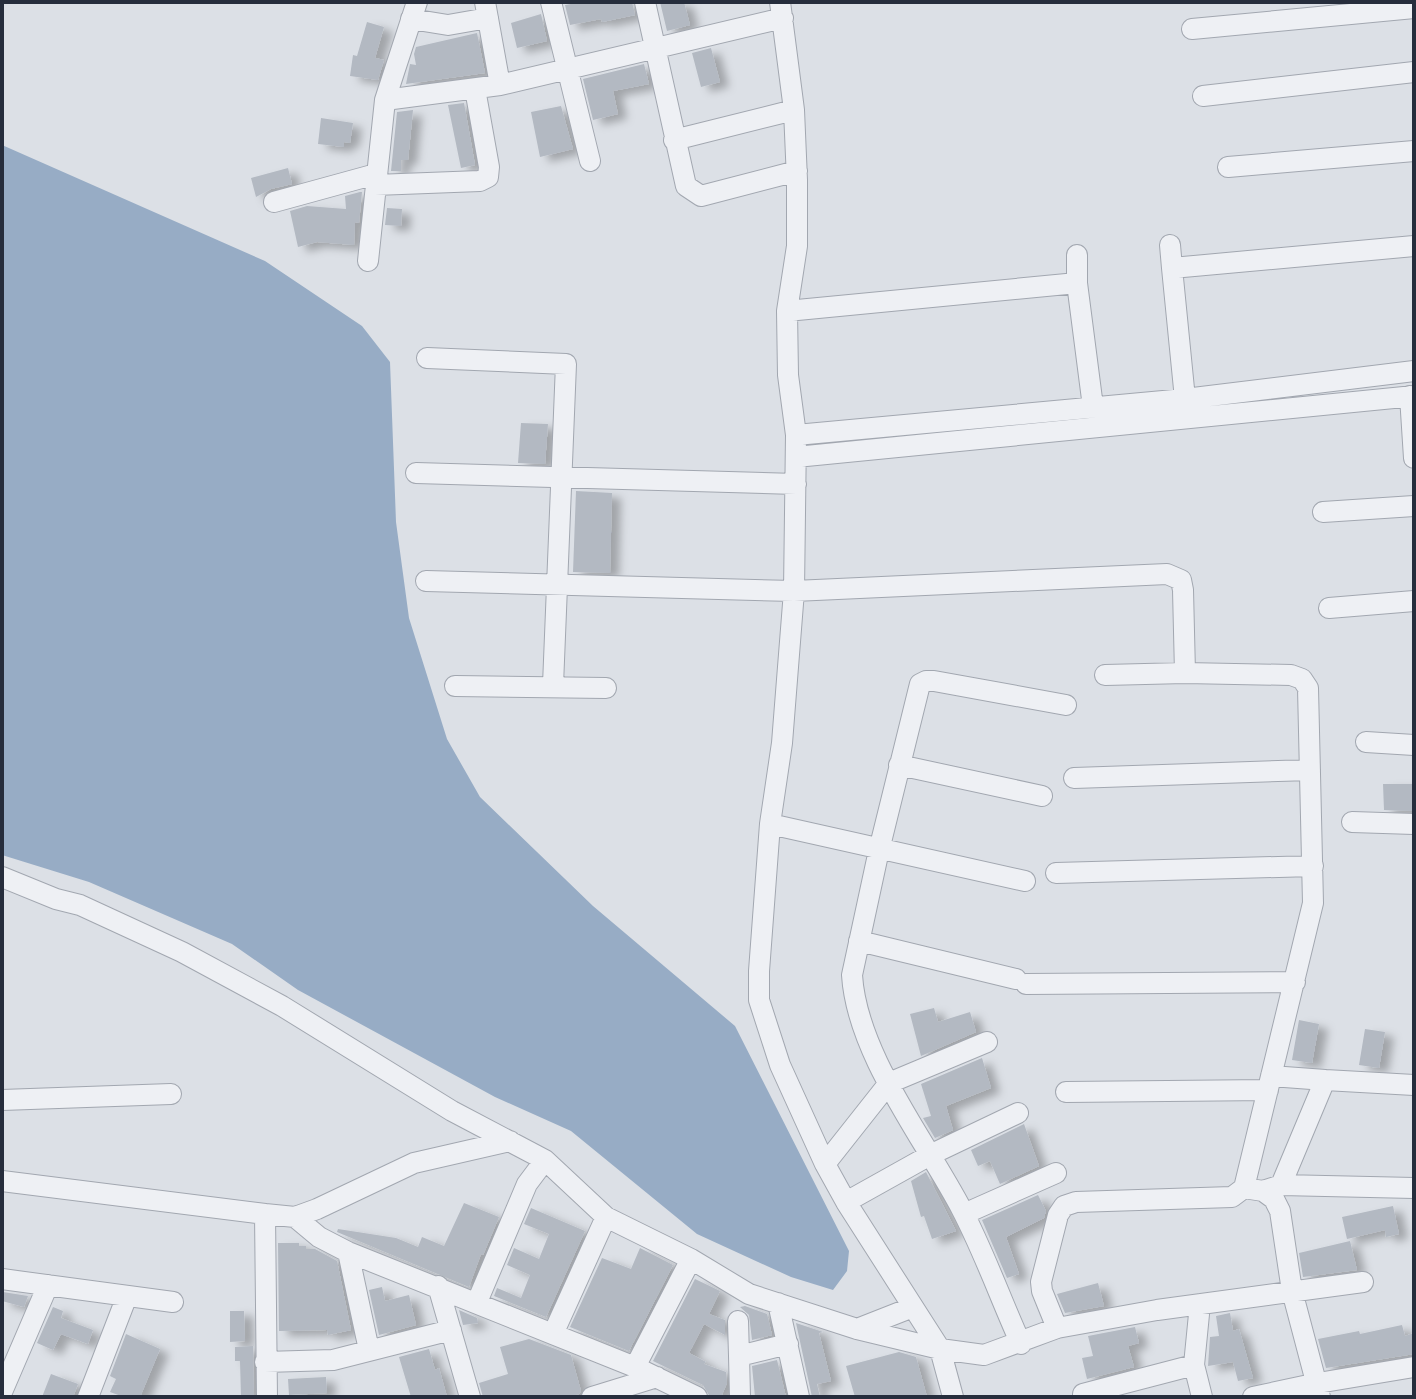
<svg xmlns="http://www.w3.org/2000/svg" width="1416" height="1399" viewBox="0 0 1416 1399" font-family="'DM Sans',sans-serif">
<style>
.water{fill:#97acc5}
.building{fill:#b3b9c2;filter:url(#shadow)}
.lines{fill:none;stroke-linecap:round;stroke-linejoin:round}
.minor-casing{stroke:#a2a7b0;stroke-width:22}
.minor{stroke:#eef0f4;stroke-width:20}
</style>
<defs>
<filter id="shadow"><feDropShadow dx="9" dy="5" stdDeviation="4" flood-color="#0004"/></filter>
</defs>
<rect width="100%" height="100%" fill="#dce0e6"/>
<path class="water" d="M2,145l263,116 97,65 28,36 6,160 13,96 38,121 33,58 113,109 142,120 114,225 -2,20 -14,19 -42,-13 -94,-43 -126,-103 -76,-34 -197,-107 -66,-46 -143,-62 -87,-27z"/>
<path class="building" d="M582,2h50l3,13 -33,7 -1,-3 -31,6 -5,-20z
M660,2h24l6,23 -23,6z
M541,14l6,27 -30,7 -6,-25z
M367,22l17,5 -9,31 9,2 -6,20 -28,-4 3,-21 4,1z
M477,33l8,40 -79,11 4,-20 6,1 -2,-11 2,-7z
M711,48l9,34 -19,5 -9,-34z
M644,64l5,20 -36,7 5,23 -25,6 -10,-41z
M464,103l11,62 -14,3 -13,-63z
M561,106l12,43 -33,8 -9,-45z
M413,110l-5,50h-7v11h-10l6,-59z
M321,118l32,5 -3,20 -6,-1v5l-26,-3z
M288,168l4,16 -21,5 -15,8 -5,-19z
M360,192h2l-3,31 -4,-1 -1,23 -37,-3 -19,5 -8,-36 17,-5 39,3 -1,-13z
M387,208l15,1 -1,17 -16,-1z
M521,423l27,1 -3,40 -27,-1z
M576,491l36,2 -2,80 -37,-1z
M1383,784h31v27l-30,-1z
M934,1008l4,14 32,-10 6,20 -55,24 -11,-42z
M1299,1020l20,4 -7,39 -20,-3z
M1365,1029l20,3 -6,36 -20,-3z
M982,1058l9,30 -45,18 7,24 -18,8 -12,-20 8,-2 -10,-32z
M1024,1124l15,42 -39,18 -10,-23 -12,5 -7,-16z
M926,1172l30,59 -24,8 -8,-23 -3,1 -10,-36z
M1038,1195l8,16 -2,7 -38,19 13,37 -12,4 -25,-58z
M464,1203l35,14 -16,38 -2,-1 -12,33 -132,-55 1,-3 58,9 22,9 4,-10 22,9z
M1393,1206l6,28 -13,3 -1,-7 -38,9 -5,-22z
M531,1208l54,23 -39,86 -52,-21 3,-8 24,10 9,-23 -23,-10 7,-17 25,11 10,-25 -25,-10z
M1350,1241l7,29 -54,7 -4,-24z
M278,1243h21v3h7v3h9l22,12 14,69 -23,5 -1,-5 -48,1z
M640,1248l33,17 -44,86 -59,-24 32,-69 29,11z
M695,1279l25,12 -11,23 16,6v15l-21,-11 -15,29 17,9 -2,2 22,8 1,11 -6,14h-11l-7,-12 -50,-24z
M1098,1283l6,23 -39,7 -8,-19z
M382,1287l3,14 24,-6 7,30 -37,10 -10,-45z
M3,1292l25,4 -4,11 -22,-6z
M745,1306l22,8 5,21 -20,5 -3,-25 -9,-8z
M53,1307l10,4 -2,7 32,12 -5,14 -27,-10 -8,16 -16,-7z
M459,1310l18,8 1,5 -15,2z
M230,1311h14l1,30 -15,1z
M1230,1313l3,18 6,-2 14,49 -15,3 -5,-19 -25,4 2,-29 9,-1 -3,-20z
M796,1323l27,9 -4,1 12,48 -14,3 3,13h-8z
M1402,1325l3,11 9,-3v21l-88,14 -8,-29 41,-8 1,3z
M1135,1327l4,16 -11,3 6,21 -47,12 -5,-21 11,-2 -5,-20z
M126,1334l34,15 -20,48h-16l-14,-5 6,-13 -6,-3z
M529,1339l42,16 10,36 -2,3 -11,3h-85l-4,-14 29,-9 -8,-27z
M253,1346l1,51h-13l-1,-36h-5v-14z
M429,1349l6,21 4,-2 8,29h-36l-12,-40z
M899,1352l17,5 11,40h-72l-9,-31z
M777,1360l9,37h-31l-3,-31z
M51,1374l27,10 -5,13h-31z
M326,1377l1,16 -38,2 -1,-16z"/>
<g class="lines">
<defs>
<path id="minor" d="M485,2l15,83
M551,2l39,159
M645,2l41,184 15,10 96,-25
M780,2l14,108 3,70v66l-10,65 1,64 8,60 -2,156 -12,152 -12,81 -11,147v29l21,65 45,99 21,38 94,147 13,48
M411,19l37,6 40,-7
M1192,29l222,-21
M1203,96l211,-24
M385,100l115,-15 283,-67
M674,140l120,-30
M1228,167l186,-16
M375,185l105,-4 8,-4 1,-10 -14,-78
M274,202l102,-28
M1170,245l2,23
M1077,255v28
M368,261l17,-161 32,-98
M787,311l290,-28 16,124
M427,358l139,6 -13,321
M1410,396l4,62
M1185,399l-13,-131 242,-22
M796,435l389,-36 229,-28
M796,457l618,-61
M416,473l380,11
M1323,512l91,-6
M426,581l368,10 373,-17 14,6 2,10 2,83 106,2 11,4 6,9 5,215 -69,285 -12,9 -156,5 -12,4 -6,9 -17,67 1,9 15,37
M1329,608l85,-7
M1105,675l80,-2
M455,686l151,2
M1366,742l48,3
M899,765l143,31
M1074,778l236,-8
M1352,822l62,2
M770,824l255,57
M1056,873l257,-7
M2,877l54,22 24,6 102,47 100,54 170,105 93,49 61,57 85,42 58,35 108,35 83,20 44,6 73,-27 100,-18 206,-28
M859,941l157,38
M1026,984l269,-2
M1271,1076l54,4
M1066,1092l202,-2
M2,1100l169,-6
M825,1164l64,-81 98,-41
M2,1181l263,33
M1281,1185l133,3
M1244,1188l19,3 11,8 6,12 12,80 28,106
M1263,1191l18,-6 44,-105 89,5
M846,1202l86,-48 86,-41
M964,1214l92,-41
M295,1217l24,20 29,15 287,115 62,30
M348,1252l21,98
M2,1279l171,23
M438,1286l32,111
M477,1302l50,-118 18,-24
M778,1303l21,94
M1200,1304l-6,61 8,32
M738,1321l1,35
M857,1329l56,-22
M553,1334l53,-117
M1021,1344c-20,-44 -37,-92 -59,-134 -37,-71 -105,-155 -110,-235l27,-125 41,-166 6,-3h8l132,24
M265,1362l68,-2 118,-30
M635,1367l56,-108
M2,1392l46,-107
M1083,1394l111,-29
M88,1397l39,-101
M267,1397l-2,-183 30,3 22,-8 97,-46 96,-22
M592,1397l65,-20
M740,1397l-1,-41 49,-12
M1253,1397l65,-14 96,-16"/>
</defs>
<use href="#minor" class="minor-casing"/>
<use href="#minor" class="minor"/>
</g>
<rect width="1416" height="1399" fill="none" stroke="#262d3c" stroke-width="8"/>
</svg>
